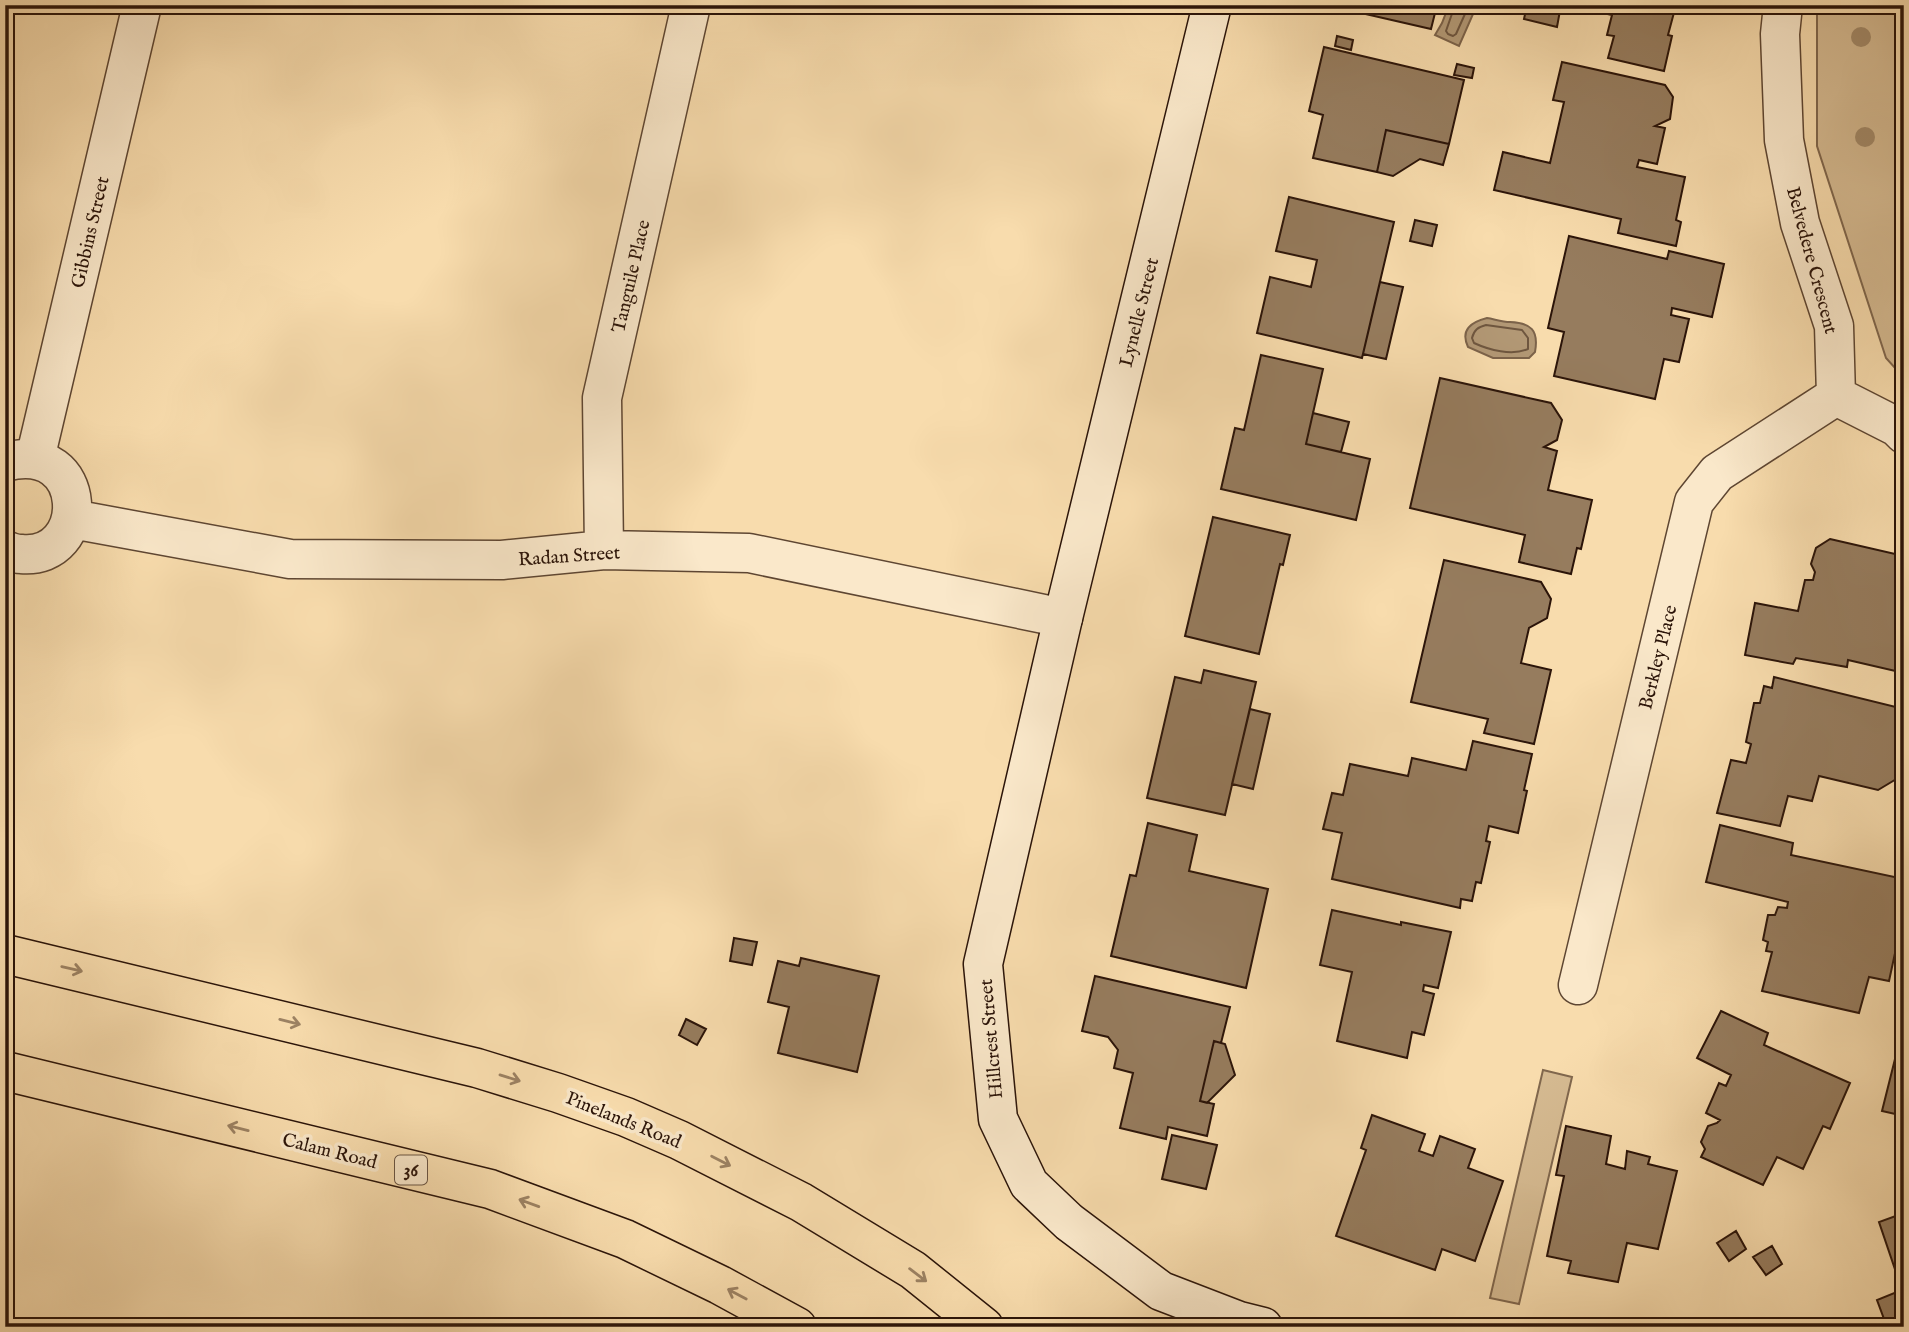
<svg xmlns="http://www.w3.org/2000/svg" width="1909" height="1332" viewBox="0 0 1909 1332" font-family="'IM FELL English',serif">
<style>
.green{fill:#d5ba91;stroke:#80674d;stroke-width:2}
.water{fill:#b29875;stroke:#7c634a;stroke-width:2}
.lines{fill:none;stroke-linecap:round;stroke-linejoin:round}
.shore{stroke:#6e563f;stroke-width:2}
.building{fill:#967c5e;stroke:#2b1409;stroke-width:2}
.street-casing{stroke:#5e4632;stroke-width:41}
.secondary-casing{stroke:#2b1409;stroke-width:41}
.primary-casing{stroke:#2b1409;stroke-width:41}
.street{stroke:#fae8ca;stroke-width:38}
.secondary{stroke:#fae8ca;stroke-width:38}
.primary{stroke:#f8dcad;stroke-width:38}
.tree{fill:#a38a69}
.oneway{stroke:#9c8263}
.labels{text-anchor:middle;stroke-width:7;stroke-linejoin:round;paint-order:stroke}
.shield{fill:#fae8ca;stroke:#695443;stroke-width:2}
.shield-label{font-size:18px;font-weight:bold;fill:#2b1409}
.street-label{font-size:19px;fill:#2b1409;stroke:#fae8ca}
</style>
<rect width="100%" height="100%" fill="#f8dcad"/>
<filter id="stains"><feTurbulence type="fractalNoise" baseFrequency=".00286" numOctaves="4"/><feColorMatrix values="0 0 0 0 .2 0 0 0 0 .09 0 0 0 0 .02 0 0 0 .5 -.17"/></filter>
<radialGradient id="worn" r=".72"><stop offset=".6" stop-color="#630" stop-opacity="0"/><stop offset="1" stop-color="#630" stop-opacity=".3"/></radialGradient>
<path class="green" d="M1817,5h87v373l-18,-20 -69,-212z
M1543,1070l29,7 -53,227 -29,-6z"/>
<path class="water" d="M1449,5h28l-18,41 -24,-11 7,-12z
M1487,318c7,1 15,4 23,4 21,1 29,8 25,30l-6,6h-36l-25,-11c-8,-17 3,-25 19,-29z"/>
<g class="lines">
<path class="shore" d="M1455,5l-9,26 2,3 5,2 3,-2 13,-29
M1486,325l36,5 6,8v11c-16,7 -39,1 -54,-6l-2,-5c2,-8 6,-11 14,-13z"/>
</g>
<path class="building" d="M1328,5h21l-1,5z
M1349,5h88l-6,24 -83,-19z
M1527,5h34l-4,22 -33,-8z
M1567,5h109l-8,30 4,1 -8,35 -56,-13 6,-22 -7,-1 5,-20z
M1337,36l16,4 -2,10 -16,-4z
M1324,47l140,33 -15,64 -63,-14 -9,42 -64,-14 10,-43 -14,-4z
M1562,62l103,23 8,12 -3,22 -15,7 10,2 -8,36 -18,-4 -2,7 48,10 -9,43 5,2 -5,24 -58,-13 3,-14 -127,-29 9,-38 47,11 14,-61 -11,-2z
M1457,64l17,4 -2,10 -18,-3z
M1386,130l63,14 -6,21 -23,-6 -27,17 -16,-4z
M1289,197l105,25 -32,136 -105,-25 13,-56 41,10 6,-27 -41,-9z
M1415,220l22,5 -5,21 -22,-5z
M1569,236l98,23 2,-8 55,13 -12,53 -40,-9 -1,7 18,4 -10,43 -15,-3 -9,40 -101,-23 10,-44 -16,-4z
M1380,282l23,5 -17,72 -23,-5z
M1261,355l62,14 -17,75 64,15 -14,61 -135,-31 14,-61 9,2z
M1440,378l111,25 11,17 -5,20 -13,7 13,4 -9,39 44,10 -11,49 -4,-1 -6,26 -52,-12 6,-27 -115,-27z
M1313,413l36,9 -8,30 -35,-8z
M1213,517l77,18 -7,30 -3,-1 -21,90 -74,-18z
M1830,539l74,17v117l-56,-13 -1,7 -51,-9 -3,6 -48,-9 10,-52 43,8 7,-31h8l2,-8 -4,-8 5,-16z
M1444,560l97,22 10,17 -4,19 -18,10 -8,35 30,7 -17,74 -50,-11 4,-14 -77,-17z
M1204,670l52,12 -31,133 -78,-17 28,-121 26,6z
M1774,677l130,32 -1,66 -25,15 -59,-14 -7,25 -24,-5 -8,30 -63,-13 14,-53 15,3 5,-19 -5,-2 8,-39h6l4,-17 8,2z
M1250,709l20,5 -17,75 -21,-5z
M1473,741l59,13 -8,36 3,1 -9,42 -29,-7 -3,15 4,1 -9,41 -5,-1 -4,19 -11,-2 -1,9 -128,-29 10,-46 -19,-4 9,-36 11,2 7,-31 58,12 4,-18 54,12z
M1148,823l49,12 -8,36 79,18 -22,99 -135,-32 19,-81 6,1z
M1720,825l73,18 -2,12 113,24v52l-4,-1 -11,51 -20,-4 -10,36 -97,-22 10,-39 -6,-1 2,-9 -5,-2 5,-25h7l3,-8 9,1 1,-6 -82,-20z
M1332,910l69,15v-3l50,10 -13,56 -14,-3 -1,6 11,3 -10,41 -12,-3 -5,26 -70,-17 15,-69 -32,-7z
M734,938l23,4 -5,23 -22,-4z
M801,958l78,18 -22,96 -79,-19 11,-46 -21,-5 10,-41 21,5z
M1095,976l135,31 -9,36 -7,-2 -14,60 14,3 -7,32 -39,-9 -2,12 -46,-11 13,-55 -19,-5 4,-18 -10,-13 -26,-6z
M1721,1011l47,22 -4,12 86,38 -20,46 -7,-3 -20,43 -26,-12 -14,28 -62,-28 4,-8 -4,-7 7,-16 9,-3 3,-3 -14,-7 13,-30 7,3 5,-11 -34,-17z
M686,1019l20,10 -9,16 -18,-10z
M1904,1023v93l-22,-5z
M1214,1041l11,3 10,31 -28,28 -7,-2z
M1372,1115l53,19 -6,17 14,5 7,-20 35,13 -7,19 35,13 -28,80 -33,-12 -7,21 -99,-34 30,-86 -5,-2z
M1566,1126l45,10 -5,28 19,5 2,-18 23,6 -2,7 29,7 -19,78 -31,-6 -9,39 -50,-9 3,-12 -24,-5 17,-80 -8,-1z
M1172,1135l45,10 -11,44 -44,-10z
M1904,1213v114h-17l-10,-27 25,-10 -23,-68z
M1736,1231l10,18 -17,12 -12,-18z
M1772,1246l10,18 -16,11 -13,-18z"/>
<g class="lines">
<defs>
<path id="street" d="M1783,5l-3,29 4,106 16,83 34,103 2,70 61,31 7,7
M35,459l107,-454
M5,462c86,-23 87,99 16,92 -5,0 -11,-2 -16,-4
M72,519l218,40 212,1 102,-10 145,3 314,65
M604,550l-2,-152 89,-393
M1578,985l116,-483 23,-29 119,-77"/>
<path id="secondary" d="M1212,5l-149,613 -80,346 15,155 31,65 40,38 92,69 78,30 24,6"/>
<path id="primary" d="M5,954l472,114 81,25 68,24 53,23 122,62 112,68 71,57
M5,1071l485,118 135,50 95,46 77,42"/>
</defs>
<use href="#street" class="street-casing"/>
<use href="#secondary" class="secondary-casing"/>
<use href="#primary" class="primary-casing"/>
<use href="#street" class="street"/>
<use href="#secondary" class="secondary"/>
<use href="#primary" class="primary"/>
</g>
<g class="tree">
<circle cx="1861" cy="37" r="10"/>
<circle cx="1865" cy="137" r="10"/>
</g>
<defs><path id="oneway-shaft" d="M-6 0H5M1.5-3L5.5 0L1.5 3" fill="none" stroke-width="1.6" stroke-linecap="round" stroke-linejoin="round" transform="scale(1.75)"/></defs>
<g class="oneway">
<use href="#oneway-shaft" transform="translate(72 969) rotate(13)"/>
<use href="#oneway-shaft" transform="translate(290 1022) rotate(14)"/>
<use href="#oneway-shaft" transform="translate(510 1078) rotate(17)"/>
<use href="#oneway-shaft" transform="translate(238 1128) rotate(-166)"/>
<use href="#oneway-shaft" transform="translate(721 1161) rotate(27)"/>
<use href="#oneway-shaft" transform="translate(529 1203) rotate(-160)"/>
<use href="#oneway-shaft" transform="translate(918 1275) rotate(37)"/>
<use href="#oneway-shaft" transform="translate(737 1294) rotate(-152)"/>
</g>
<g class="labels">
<rect class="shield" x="395" y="1155.5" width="32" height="29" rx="5"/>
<g class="shield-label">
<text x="411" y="1176">36</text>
</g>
<g class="street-label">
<text transform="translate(89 232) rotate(-77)" y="7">Gibbins Street</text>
<text transform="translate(1813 260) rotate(75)" y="7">Belvedere Crescent</text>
<text transform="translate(630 276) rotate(-77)" y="7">Tanguile Place</text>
<text transform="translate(1138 312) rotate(-76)" y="7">Lynelle Street</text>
<text transform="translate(569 555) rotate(-4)" y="7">Radan Street</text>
<text transform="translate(1657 657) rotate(-76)" y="7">Berkley Place</text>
<text transform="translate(990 1039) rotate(-95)" y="7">Hillcrest Street</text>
<text transform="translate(624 1119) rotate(22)" y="7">Pinelands Road</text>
<text transform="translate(330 1150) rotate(14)" y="7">Calam Road</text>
</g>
</g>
<rect width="1909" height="1332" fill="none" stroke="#f8dcad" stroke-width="28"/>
<rect x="7" y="7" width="1895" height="1318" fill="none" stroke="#2b1409" stroke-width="3.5"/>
<rect x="14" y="14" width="1881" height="1304" fill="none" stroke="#2b1409" stroke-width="2"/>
<rect width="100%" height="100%" filter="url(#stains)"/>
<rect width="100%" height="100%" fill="url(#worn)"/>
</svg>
